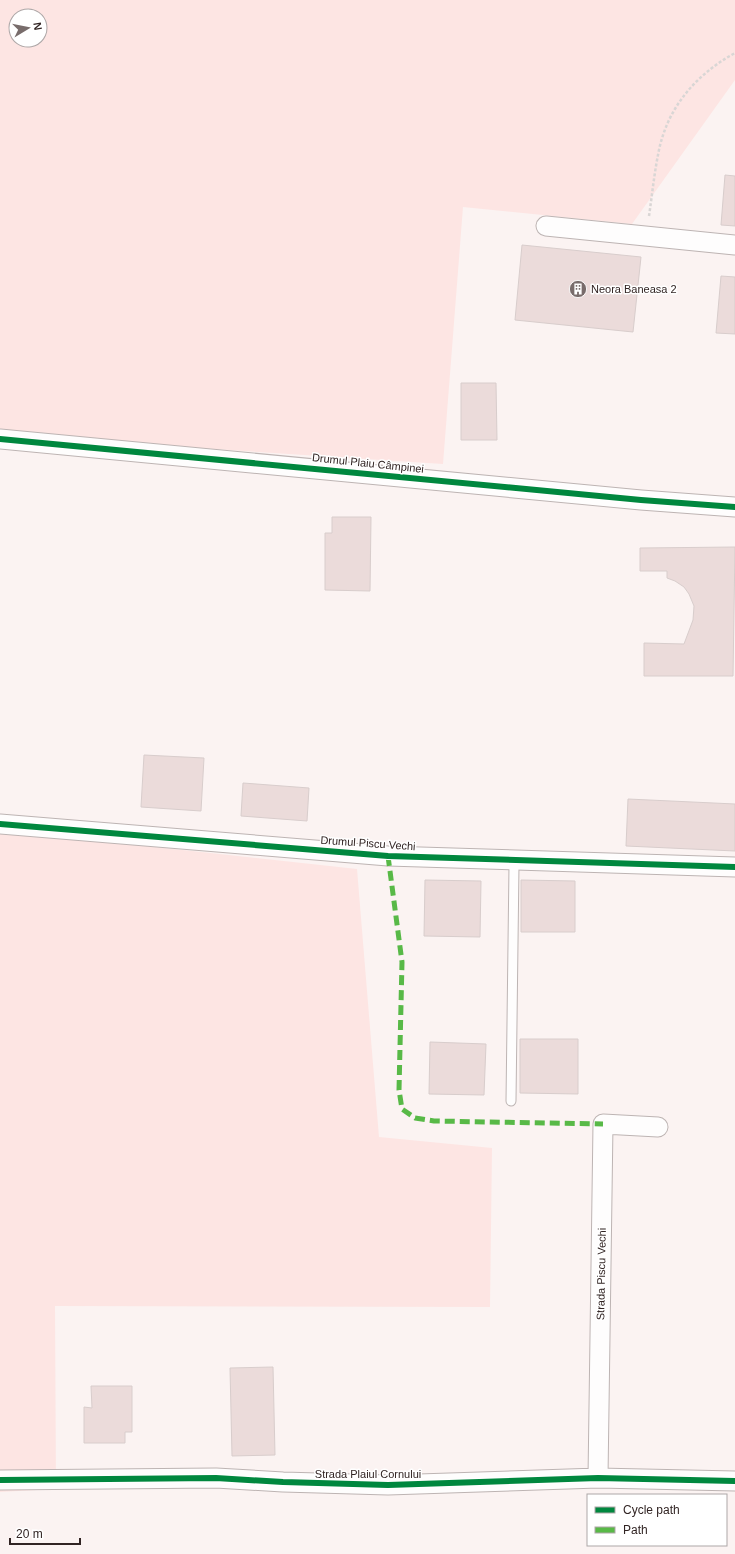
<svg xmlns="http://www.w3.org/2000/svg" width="735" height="1554" viewBox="0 0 735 1554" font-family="Arial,sans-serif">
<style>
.green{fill:#fde5e3;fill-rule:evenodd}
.building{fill:#ebdbda;stroke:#d8cdcc}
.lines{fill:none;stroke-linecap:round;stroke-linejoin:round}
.service-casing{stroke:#bdb4b3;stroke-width:11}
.minor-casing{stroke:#bdb4b3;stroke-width:21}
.path{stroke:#d9d6d5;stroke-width:2.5;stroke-dasharray:3 2;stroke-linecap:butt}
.service{stroke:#fefdfd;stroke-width:9}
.minor{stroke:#fefdfd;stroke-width:19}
.quiet{stroke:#58b947;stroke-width:5;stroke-dasharray:10 5;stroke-linecap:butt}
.cycleway-casing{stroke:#fff;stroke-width:8}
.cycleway{stroke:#00873e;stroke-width:6}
.labels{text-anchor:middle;stroke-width:3;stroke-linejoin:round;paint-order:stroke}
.poi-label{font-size:11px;fill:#312423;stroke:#fff;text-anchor:start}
.street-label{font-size:11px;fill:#312423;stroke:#fff}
</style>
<rect width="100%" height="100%" fill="#fbf3f2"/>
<path class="green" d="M0,0h735v80l-103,144 -169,-17 -20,257 -443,-29zM16,16h24v24h-24z
M0,830l357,39 22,268 113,11 -2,159 -435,-1 1,183 -56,3z"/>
<path class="building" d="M725,175l10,1v50l-14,-1z
M522,245l119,12 -8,75 -118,-12z
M721,276l14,1v57l-19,-1z
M461,383h35l1,57h-36z
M332,517h39l-1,74 -45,-1v-57h7z
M735,547l-2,129h-89v-33l40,1 9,-24 1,-14 -5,-12 -5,-7 -9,-6 -8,-3v-7h-27v-23z
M144,755l60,3 -3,53 -60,-4z
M243,783l66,5 -2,33 -66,-5z
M628,799l107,5v47l-109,-5z
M425,880l56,1 -1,56 -56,-1z
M521,880l54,1v51h-54z
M520,1039h58v55l-58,-1z
M430,1042l56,2 -2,51 -55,-1z
M273,1367l2,88 -43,1 -2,-88z
M91,1386h41v46h-7v11h-41v-36l8,1z"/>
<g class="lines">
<defs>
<path id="service" d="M511,1101l3,-236 -2,-6"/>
<path id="minor" d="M546,226l189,19
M0,439l641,61 94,7
M0,824l388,32 347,11
M598,1478l5,-354 55,3
M0,1480l216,-2 67,4 105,3 210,-7 137,3"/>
</defs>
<use href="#service" class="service-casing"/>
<use href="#minor" class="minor-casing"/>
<path class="path" d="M649,216c3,-20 5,-41 9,-61 8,-46 37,-80 77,-102"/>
<use href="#service" class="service"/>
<use href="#minor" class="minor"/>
<path class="quiet" d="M388,856l14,106 -3,128 3,19 13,9 19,3 169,3"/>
<defs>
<path id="cycleway" d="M0,439l641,61 94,7
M0,824l388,32 347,11
M0,1480l216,-2 67,4 105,3 210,-7 137,3"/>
</defs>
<use href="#cycleway" class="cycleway-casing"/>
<use href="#cycleway" class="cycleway"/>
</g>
<defs>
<symbol id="building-disc" viewBox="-11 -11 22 22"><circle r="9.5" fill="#786c6b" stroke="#fff"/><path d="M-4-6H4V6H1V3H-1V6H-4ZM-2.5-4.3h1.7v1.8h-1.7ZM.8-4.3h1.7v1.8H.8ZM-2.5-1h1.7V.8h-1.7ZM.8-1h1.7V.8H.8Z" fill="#fff"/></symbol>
</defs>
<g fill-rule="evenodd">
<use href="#building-disc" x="568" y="279" width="20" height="20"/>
</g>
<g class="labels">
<g class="poi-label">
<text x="591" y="293">Neora Baneasa 2</text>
</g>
<g class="street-label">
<text transform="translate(368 463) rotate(6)" y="4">Drumul Plaiu Câmpinei</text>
<text transform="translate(368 843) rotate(4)" y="4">Drumul Piscu Vechi</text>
<text transform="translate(601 1274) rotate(-89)" y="4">Strada Piscu Vechi</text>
<text x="368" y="1478">Strada Plaiul Cornului</text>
</g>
</g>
<rect x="587" y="1494" width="140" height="52" fill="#ffffff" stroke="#ada7a7"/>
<rect x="595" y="1507" width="20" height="6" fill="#00873e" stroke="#ada7a7"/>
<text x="623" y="1514" font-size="12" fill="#312423">Cycle path</text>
<rect x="595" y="1527" width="20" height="6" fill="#58b947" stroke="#ada7a7"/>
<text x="623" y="1534" font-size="12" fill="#312423">Path</text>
<g transform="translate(28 28) rotate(80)"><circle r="19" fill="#ffffff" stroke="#ada7a7"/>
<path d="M0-3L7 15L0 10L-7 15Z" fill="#786c6b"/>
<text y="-6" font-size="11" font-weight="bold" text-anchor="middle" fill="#312423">N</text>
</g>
<path d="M10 1538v6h70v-6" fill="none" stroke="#312423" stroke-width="2"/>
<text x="16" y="1538" font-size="12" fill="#312423" stroke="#ffffff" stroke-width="3" paint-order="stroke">20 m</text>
</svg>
